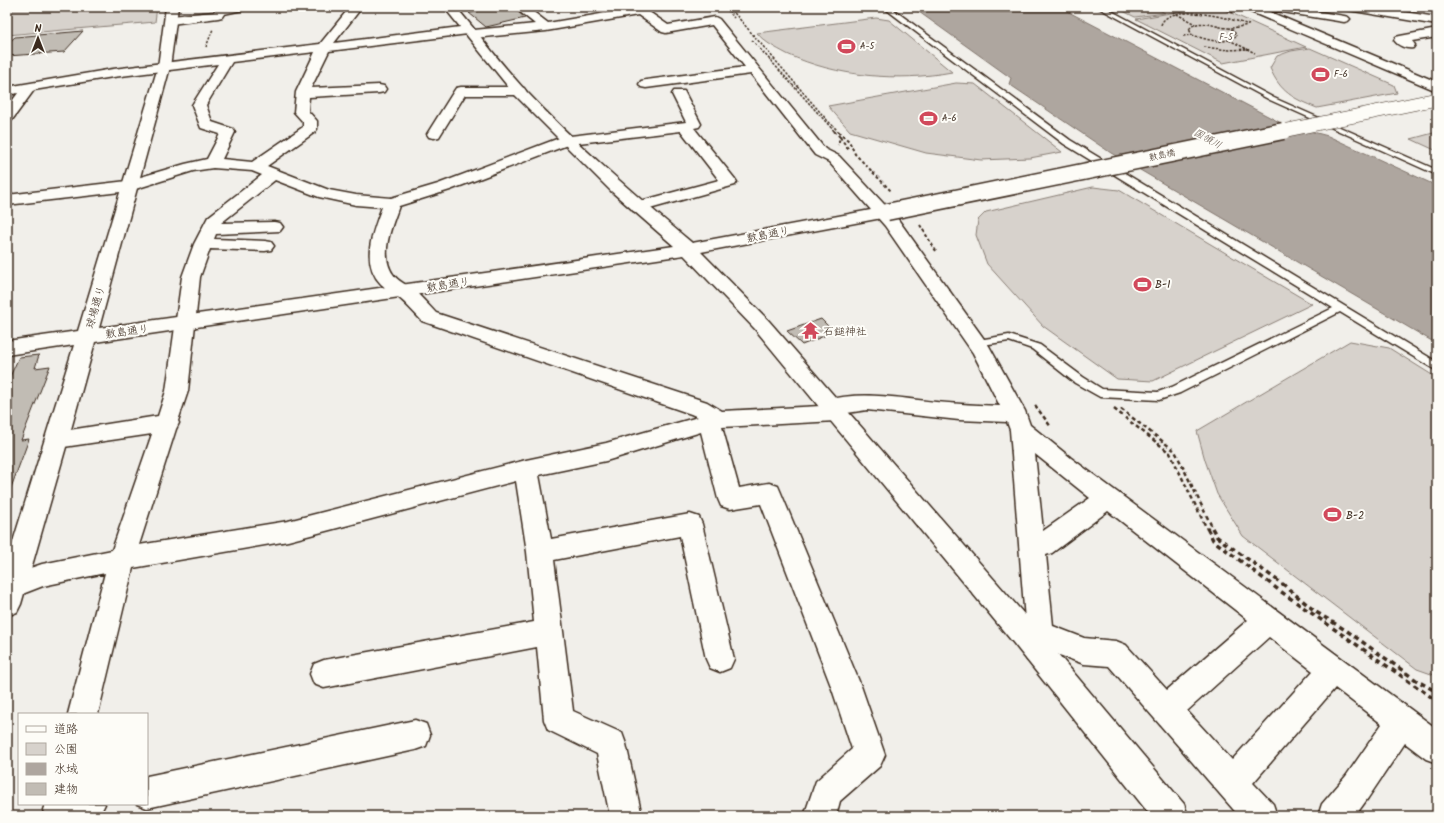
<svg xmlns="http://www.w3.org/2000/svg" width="1444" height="823" viewBox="0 0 1444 823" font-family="Kalam,'Klee One',sans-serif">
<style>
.green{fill:#d7d2cc;stroke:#897e75}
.water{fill:#aea69f;stroke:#80746b}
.building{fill:#c1bcb4;stroke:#3b2a1e}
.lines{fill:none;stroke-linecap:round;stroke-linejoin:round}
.lane-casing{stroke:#3b2a1e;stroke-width:3}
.street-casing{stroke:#3b2a1e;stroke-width:3}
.secondary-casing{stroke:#3b2a1e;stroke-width:3}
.path-far3{stroke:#3b2a1e;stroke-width:1.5;stroke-dasharray:2.5 1.5;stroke-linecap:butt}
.path-far2{stroke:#3b2a1e;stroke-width:2;stroke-dasharray:3 2.5;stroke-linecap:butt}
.path-far1{stroke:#3b2a1e;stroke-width:2.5;stroke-dasharray:4 3;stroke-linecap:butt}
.path{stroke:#3b2a1e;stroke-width:3.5;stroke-dasharray:5 4;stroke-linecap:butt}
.lane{fill:#fdfcf7;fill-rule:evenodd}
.street{fill:#fdfcf7;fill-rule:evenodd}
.secondary{fill:#fdfcf7;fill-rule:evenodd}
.secondary-bridge-far1-casing{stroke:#3b2a1e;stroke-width:14;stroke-linecap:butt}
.secondary-bridge-casing{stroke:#3b2a1e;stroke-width:19;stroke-linecap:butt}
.secondary-bridge-far1{stroke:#fdfcf7;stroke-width:13}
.secondary-bridge{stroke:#fdfcf7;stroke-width:16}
.labels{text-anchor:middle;stroke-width:4;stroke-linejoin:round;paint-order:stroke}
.far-park-label{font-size:9px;fill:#62544a;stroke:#fdfcf7}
.far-poi-label{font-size:9px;fill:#3b2a1e;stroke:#fdfcf7;text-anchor:start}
.far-street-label{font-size:9px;fill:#3b2a1e;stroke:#fdfcf7}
.far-water-label{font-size:10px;font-style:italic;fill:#63554b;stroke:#fdfcf7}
.street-label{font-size:11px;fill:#3b2a1e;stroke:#fdfcf7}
.poi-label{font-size:11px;fill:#3b2a1e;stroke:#fdfcf7;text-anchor:start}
</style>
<rect width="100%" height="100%" fill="#f1efea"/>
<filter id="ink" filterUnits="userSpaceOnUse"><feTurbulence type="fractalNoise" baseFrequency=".025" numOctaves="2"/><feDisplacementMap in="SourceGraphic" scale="8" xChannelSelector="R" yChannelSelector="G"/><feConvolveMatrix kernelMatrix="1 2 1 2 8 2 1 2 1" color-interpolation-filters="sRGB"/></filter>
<g filter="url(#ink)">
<path class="green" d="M7,7h150l-2,15 -148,13z
M1115,7h39l11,6 -30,4z
M1205,7h13l88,40 -83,16 -87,-44z
M876,18l13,2 63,52c-54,10 -115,5 -165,-18 -11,-6 -22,-11 -30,-21z
M1310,48l84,37 3,8 -80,15c-23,-9 -37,-16 -47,-40l7,-12 14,-5z
M956,83l19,1 87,68 -32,6 -49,2 -55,-7 -76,-22 -22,-25z
M1437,132v19l-26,-12z
M1093,187l26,3 193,114 -159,77 -36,-2 -74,-53 -56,-62 -11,-29 2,-15 8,-8z
M1350,341l39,7 48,30v298l-20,-7 -174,-133 -26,-42 -12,-34 -8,-29z"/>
<path class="water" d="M912,7h147l224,117 45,12 109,50v158l-326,-191 -102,-69 2,-6z"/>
<path class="building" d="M494,7h19l12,11 -39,9 -17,-14z
M83,31l-19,21 -57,4v-12l8,-7z
M821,319l13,13 -32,13 -15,-14z
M39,355l-4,13 15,-2 -29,74 8,-1 -20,54 -2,-1v-109l12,-26z"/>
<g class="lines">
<defs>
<path id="lane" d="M883,7h7l180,133 367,222v9l-97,-59 -160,81 -21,7 -59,-3 -25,-14 -43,-34 -23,-8 -33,5 -4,-1 -1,-2 1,-2 37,-6 31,10 43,32 19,12 56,3 14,-5 161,-79 -269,-164z
M1097,7h7l170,91 163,72v5l-167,-75z"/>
<path id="street" d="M223,7h26l-2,2 -23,5 -2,3 -4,1 -47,6 -4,-2 -2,-2 2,-2 4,-2 43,-4 2,-3z
M350,7h12l-28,36 134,-17 4,1 2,3 61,-6 -21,-17h13l21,16 82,-14 -2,-2h14l26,18 47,-8 4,2 106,130 14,7 58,62 92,128 36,65 5,14 41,33 366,271v34l-11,-4 -21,-16 -37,55 -13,18h-37l4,-12 24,-28 36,-52 -47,-36 -82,95 20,21 4,12h-38l-130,-150 -25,-2 -33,-12 -4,8 -10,4 -10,-4 -4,-9 3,-18 -16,-203 -3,-8 -48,-2 -92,-10 -20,3 -3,6 -8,2 -114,6 17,61 30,-5 9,3 3,7 80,193 24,69 -5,11 -40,35 -4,15h-32l12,-35 36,-32 -21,-63 -70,-182 -31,5 -9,-3 -3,-7 -17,-67 -95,29 -67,14 12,64 139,-25 9,3 3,7 32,135 -4,9 -10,4 -10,-4 -4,-9 -26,-123 -126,24 19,151 49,22 4,11 16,72h-32l-13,-62 -49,-24 -4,-10 -7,-73 -213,41 -10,-4 -4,-10 4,-10 10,-4 210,-38 -7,-70 -11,-71 -228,60 -155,27 -35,146h-30l37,-141 -62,13 -36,14v-24l35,-12 70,-14 40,-116 -95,14 -8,-2 -3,-6 3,-6 8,-2 101,-16 8,-25 16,-114 12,-33 14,-27 54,-42 -10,-4 -39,-3 -20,3 -64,20 -122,14v-10l120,-14 58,-17 22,-5 13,-25 -19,-6 -9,-23 26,-41 -105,13 -79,13 -22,30 -5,1v-13l11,-15 -11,2v-8l106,-18 207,-25zM638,15l24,17 4,1 46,-8 33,42 -99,13 -5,1 -2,3 2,3 5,1 105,-14 64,81 14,7 56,64 88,127 27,53c-21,-1 -43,-2 -64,-4 -38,-4 -75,-12 -113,-1l-2,5 -99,5 -15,-9 -271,-89c-8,-8 -15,-17 -24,-24 -6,-5 -15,-8 -19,-15 -14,-20 -1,-48 6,-68l51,-16 120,-46 111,-13 38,49 -86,23 -2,4 2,4 6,1 96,-27 2,-3 -2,-3 -41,-51 5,-1 2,-3 -17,-33h-10l-2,3 14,28 -124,15 -124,47 -47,14 -35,-3 -27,-5 -62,-24 48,-34 2,-3v-8l-9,-10 1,-14 70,-4 5,-1 2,-3 -2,-3 -5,-1 -68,3 18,-37 139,-17 2,3 4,1 72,-7zM315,52l-19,40 -2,20 9,10v5l-51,35 -30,-3 13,-27 -2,-3 -21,-7 -6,-17 26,-43zM275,180l44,17 37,8 26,2c-9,24 -22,55 -1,77 5,5 12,8 17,13 9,7 16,16 24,24l269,93 7,3 -92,26 -80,17 -238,61 -149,24 37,-116 3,-6 -1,-2 10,-30 12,-114 10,-28 55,2 6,-1 3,-4 -3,-4 -6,-1 -51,-2 2,-5 64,-3 3,-4 -3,-4 -6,-1 -53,1zM1035,454l55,44 -47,33zM1108,511l140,109 -81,70 -41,-45 -10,-4 -32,-3 -31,-12 -7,-71 6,-2zM1269,637l44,34 -81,89 -45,-49z
M1242,7h16l179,75v9l-193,-82z
M1264,7h27l53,9 4,1 2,2 -2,2 -4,1 -74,-12 -4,-1z
M1342,7h28l67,10v8l-89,-15 -4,-1z
M1437,29v8l-25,4 3,4 -2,3c-7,1 -15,-2 -19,-8l2,-3 4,-1z
M461,87h58l5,1 2,3 -2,3 -5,1h-54l-26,42 -5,1 -5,-1 -2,-3 27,-43 2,-3z
M415,720l11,4 4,11 -4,11 -11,4 -268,58 -10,-4h10v-28z
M45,804h60l-6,12h-54l-2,-6z"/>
<path id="secondary" d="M166,7h12l-8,60 -71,261 575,-82 -63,-55 -97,-97 -70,-87h12c23,27 44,56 68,82 52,55 110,105 168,154l195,-36 6,1 2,4 -2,4 -6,1 -186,35 68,69 262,301 153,182 4,12h-37l-140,-176 -256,-311 -71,-74 -589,87 -27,98 -47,164 -4,8 -10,4v-55l67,-216 -67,10v-14l71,-10 80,-264z"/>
</defs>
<use href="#lane" class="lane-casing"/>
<use href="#street" class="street-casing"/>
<use href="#secondary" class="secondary-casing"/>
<path class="path-far3" d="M726,7l8,11
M729,7l98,113 12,12
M1220,7l14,6
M1173,12l22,12
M1161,25c8,-24 72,-6 88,0
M1192,35c14,4 31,11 44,1l-2,-5 -5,-3
M1183,36l9,-1 -3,-6c11,-12 26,-1 40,-1 6,0 13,-2 19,-3
M752,40l83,92
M1229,40l26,13
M206,47l7,-18
M1204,47l25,3 19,-1"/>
<path class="path-far2" d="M834,131l6,6 -2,8
M838,131l11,10 6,13 37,38
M840,137l9,13
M920,225l16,26"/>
<path class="path-far1" d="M1035,405l16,22
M1114,409l56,44 37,76
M1121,409l54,42 38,78"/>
<path class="path" d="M1207,528l6,12 67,51 157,110
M1212,528l5,9 67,48 32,27 31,19 69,49 21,12"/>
<use href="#lane" class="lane"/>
<use href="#street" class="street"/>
<use href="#secondary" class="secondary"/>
<defs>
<path id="secondary-bridge-far1" d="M1278,132l159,-33"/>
<path id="secondary-bridge" d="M887,212l396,-81"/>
</defs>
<use href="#secondary-bridge-far1" class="secondary-bridge-far1-casing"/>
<use href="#secondary-bridge" class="secondary-bridge-casing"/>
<use href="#secondary-bridge-far1" class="secondary-bridge-far1"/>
<use href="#secondary-bridge" class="secondary-bridge"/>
</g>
</g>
<defs>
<symbol id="stadium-bare" viewBox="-9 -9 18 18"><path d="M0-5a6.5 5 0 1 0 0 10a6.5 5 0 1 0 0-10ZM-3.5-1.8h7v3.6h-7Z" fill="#d1495b" stroke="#fdfcf7" stroke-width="2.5" paint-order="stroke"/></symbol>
<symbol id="temple-bare" viewBox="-9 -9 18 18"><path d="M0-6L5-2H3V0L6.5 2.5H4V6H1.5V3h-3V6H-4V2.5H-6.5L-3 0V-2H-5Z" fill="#d1495b" stroke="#fdfcf7" stroke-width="2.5" paint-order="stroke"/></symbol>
</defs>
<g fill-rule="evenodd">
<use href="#stadium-bare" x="834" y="34" width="25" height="25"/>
<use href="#stadium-bare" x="1308" y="62" width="25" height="25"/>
<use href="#stadium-bare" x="916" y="106" width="25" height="25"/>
<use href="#stadium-bare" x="1130" y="272" width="25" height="25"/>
<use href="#temple-bare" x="798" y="318" width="25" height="25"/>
<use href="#stadium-bare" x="1320" y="502" width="25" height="25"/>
</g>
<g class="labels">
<g class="far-park-label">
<text x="1226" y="40">F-5</text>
</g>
<g class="far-poi-label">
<text x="860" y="49">A-5</text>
<text x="1334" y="77">F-6</text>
<text x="942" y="121">A-6</text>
</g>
<g class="far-street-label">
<text transform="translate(1162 155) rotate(-12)" y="3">敷島橋</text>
</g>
<g class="far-water-label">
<text transform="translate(1208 138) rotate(29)" y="4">国領川</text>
</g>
<g class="street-label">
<text transform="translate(768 234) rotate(-11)" y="4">敷島通り</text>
<text transform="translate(448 284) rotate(-9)" y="4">敷島通り</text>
<text transform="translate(95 307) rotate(-74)" y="4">球場通り</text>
<text transform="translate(127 331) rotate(-8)" y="4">敷島通り</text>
</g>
<g class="poi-label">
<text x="1155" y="288">B-1</text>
<text x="823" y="335">石鎚神社</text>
<text x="1346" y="519">B-2</text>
</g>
</g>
<rect width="1444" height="823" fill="none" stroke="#fdfcf7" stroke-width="24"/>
<rect x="12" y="12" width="1420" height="799" fill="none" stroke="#3b2a1e" stroke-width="1.5" filter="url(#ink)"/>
<rect x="18" y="713" width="130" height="92" fill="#fdfcf7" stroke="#afa8a0"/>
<rect x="26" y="726" width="20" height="6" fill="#fdfcf7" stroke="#afa8a0"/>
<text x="54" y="733" font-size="12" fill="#3b2a1e">道路</text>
<rect x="26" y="743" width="20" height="12" fill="#d7d2cc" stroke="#afa8a0"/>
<text x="54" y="753" font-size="12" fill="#3b2a1e">公園</text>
<rect x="26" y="763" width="20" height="12" fill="#aea69f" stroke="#afa8a0"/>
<text x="54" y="773" font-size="12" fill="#3b2a1e">水域</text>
<rect x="26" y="783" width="20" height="12" fill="#c1bcb4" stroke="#afa8a0"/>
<text x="54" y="793" font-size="12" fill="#3b2a1e">建物</text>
<g transform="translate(38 38)" stroke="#fdfcf7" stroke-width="3" paint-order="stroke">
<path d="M0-3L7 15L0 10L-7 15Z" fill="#3b2a1e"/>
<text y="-6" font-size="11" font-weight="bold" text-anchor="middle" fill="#3b2a1e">N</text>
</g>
</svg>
